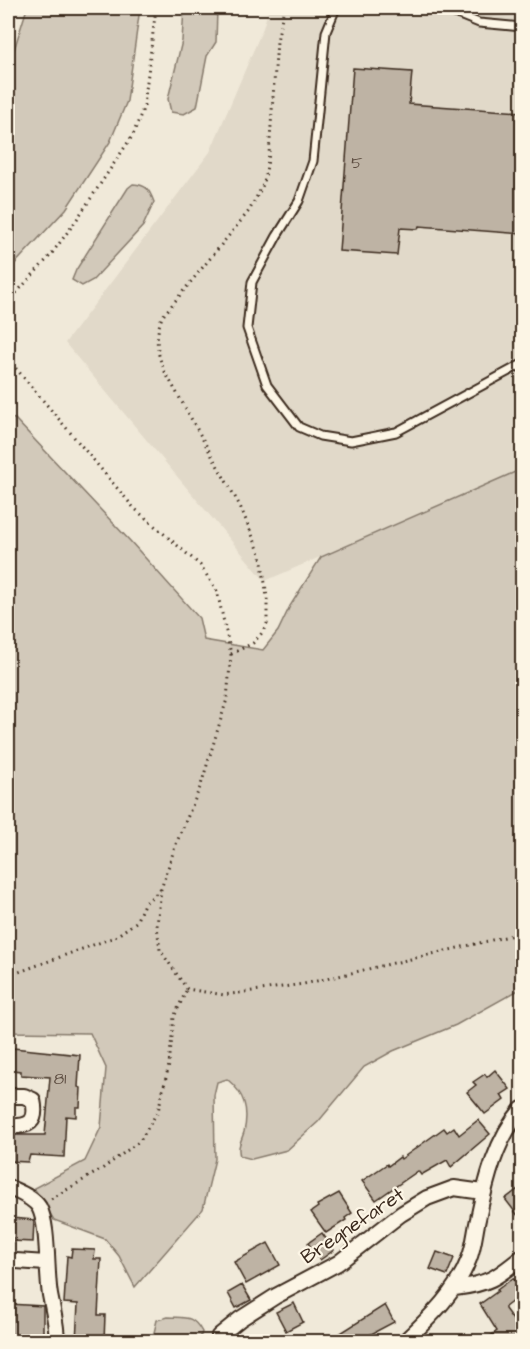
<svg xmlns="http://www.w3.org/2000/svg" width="530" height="1349" viewBox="0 0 530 1349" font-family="'Architects Daughter',sans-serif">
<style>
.built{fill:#e1d9c9}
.green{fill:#d2c9ba;stroke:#867a6c;stroke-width:1.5}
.building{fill:#beb3a4;stroke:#3b2a1e;stroke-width:1.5}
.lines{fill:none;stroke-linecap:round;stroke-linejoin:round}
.lane-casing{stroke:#3b2a1e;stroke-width:11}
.street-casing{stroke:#3b2a1e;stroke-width:18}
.path{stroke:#3b2a1e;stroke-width:3;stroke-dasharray:1.5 4.5;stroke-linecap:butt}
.lane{stroke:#fcf5e5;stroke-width:7}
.street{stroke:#fcf5e5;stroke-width:14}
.labels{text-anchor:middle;stroke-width:4.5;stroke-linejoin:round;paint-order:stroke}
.number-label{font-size:16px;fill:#5c4c40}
.street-label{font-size:20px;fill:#3b2a1e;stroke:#fcf5e5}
</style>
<rect width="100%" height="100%" fill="#f0e9d9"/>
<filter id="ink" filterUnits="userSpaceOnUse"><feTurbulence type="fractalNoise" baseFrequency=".0167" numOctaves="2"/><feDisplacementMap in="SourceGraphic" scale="12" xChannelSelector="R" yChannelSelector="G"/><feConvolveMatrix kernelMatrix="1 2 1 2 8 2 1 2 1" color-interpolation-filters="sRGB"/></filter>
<g filter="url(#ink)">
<path class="built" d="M269,8h253v461l-257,112 -200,-238 145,-191 53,-124z"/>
<path class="green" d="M27,8h113l-13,93 -17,41 -44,67 -58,62v-202z
M184,8h32l1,2 -1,32 -9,14 -10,51 -13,7 -13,-2 -3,-13 14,-58z
M133,184c14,1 16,5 21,18l-11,24 -50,54 -11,6 -10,-6 4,-10 52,-82z
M8,418l7,1 116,123 68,76 5,22 59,10 15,-19 12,-25 31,-49 201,-88v519l-66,37 -63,26 -29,16 -46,55 -31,28 -35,9 -12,-3c-3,-10 1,-14 4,-24 5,-22 1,-38 -17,-53l-10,3 -3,13 1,64 -12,50 -68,78 -16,-31 -14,-17 -51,-19 -20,-32 51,-27 16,-34 5,-59 -16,-35 -82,-1z
M168,1317c18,1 25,-2 34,15l-3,9h-47l5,-21z"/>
<path class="building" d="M353,68l59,4 -3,32 113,8v122l-103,-8 -1,3 -18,-1 -3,27 -58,-4z
M13,1048l67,7 -2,32 3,1 -1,19h-4v10l-10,-1 -2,41 -34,-2 -2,7 -20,-1 1,-26h36l5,-58 -29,-2v-4l-9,-1z
M495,1070l15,19 -9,6 3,5 -19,14 -18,-22 9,-7 -3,-3 12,-8 2,3z
M478,1120l12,14 -39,33 -4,-7 -26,15 -3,-4 -42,29 -14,-19 25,-17 1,2 12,-9 1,2 43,-31 3,4 7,-5 5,8z
M522,1186v35l-17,-22z
M339,1193l13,20 -7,5 1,2 -20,13 -15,-21 7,-5 -1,-2z
M11,1218l23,2 -1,22 -21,-1 1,-3h-3z
M322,1233l12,17 -14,10 -12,-17z
M268,1243l12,22 -34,19 -12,-22z
M72,1249l23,1 -1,9h7l-3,56h7l-1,26h-28l2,-37 -14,-1 3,-47 4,1z
M437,1252l17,6 -7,17 -17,-6z
M513,1278l9,12v4l-17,13v2l17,23v9h-38l13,-10 -17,-27 18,-13 -1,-1z
M242,1285l9,15 -15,8 -8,-15z
M294,1303l9,19 -17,9 -10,-19z
M8,1304l35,2v32l-35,-2z
M385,1305l9,17 -36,19h-30z"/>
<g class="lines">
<defs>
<path id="lane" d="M336,8l-10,24 -13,129 -14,40 -22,35 -25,46 -5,46 20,57 32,42 21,9 31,5 45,-9 126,-68
M442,8l37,15 43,4"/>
<path id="street" d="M8,1096h16l9,4c5,23 -4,27 -25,26
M8,1187c10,5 25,10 31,20 10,19 7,64 11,88 3,16 7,30 7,47
M16,1261l30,2
M455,1288c34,-4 41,-10 67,-31
M219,1336l21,-17 36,-23 62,-33 63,-49 26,-16 27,-10 29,4
M404,1342c26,-25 52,-49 65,-83 5,-12 6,-27 9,-40 8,-39 18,-80 44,-110"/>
</defs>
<use href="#lane" class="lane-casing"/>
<use href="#street" class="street-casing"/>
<path class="path" d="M8,302l42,-46 25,-34 58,-87 11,-29 12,-98
M8,359l126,149 66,57 17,26 14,63 -4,45 -26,86 -25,59 -15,45 -4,37 3,24 27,39 37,6 80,-11 218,-51
M231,654l22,-11 8,-9 6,-10v-27l-6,-41 -21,-50 -76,-136c-8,-19 -9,-34 -2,-53l87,-106 15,-28 5,-29 8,-113 7,-33
M8,976l107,-39 21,-15 8,-18 16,-14
M51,1199l51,-30 38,-28 18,-30 11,-46 5,-48 13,-28"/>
<use href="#lane" class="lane"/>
<use href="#street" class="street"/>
</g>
</g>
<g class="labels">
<g class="number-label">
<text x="357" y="168">5</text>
<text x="60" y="1084">81</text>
</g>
<g class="street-label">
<text transform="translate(352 1225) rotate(-34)" y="7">Bregnefaret</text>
</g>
</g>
<rect width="530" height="1349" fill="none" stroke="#fcf5e5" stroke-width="30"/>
<rect x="15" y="15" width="500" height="1319" fill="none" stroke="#3b2a1e" stroke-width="2" filter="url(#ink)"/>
</svg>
